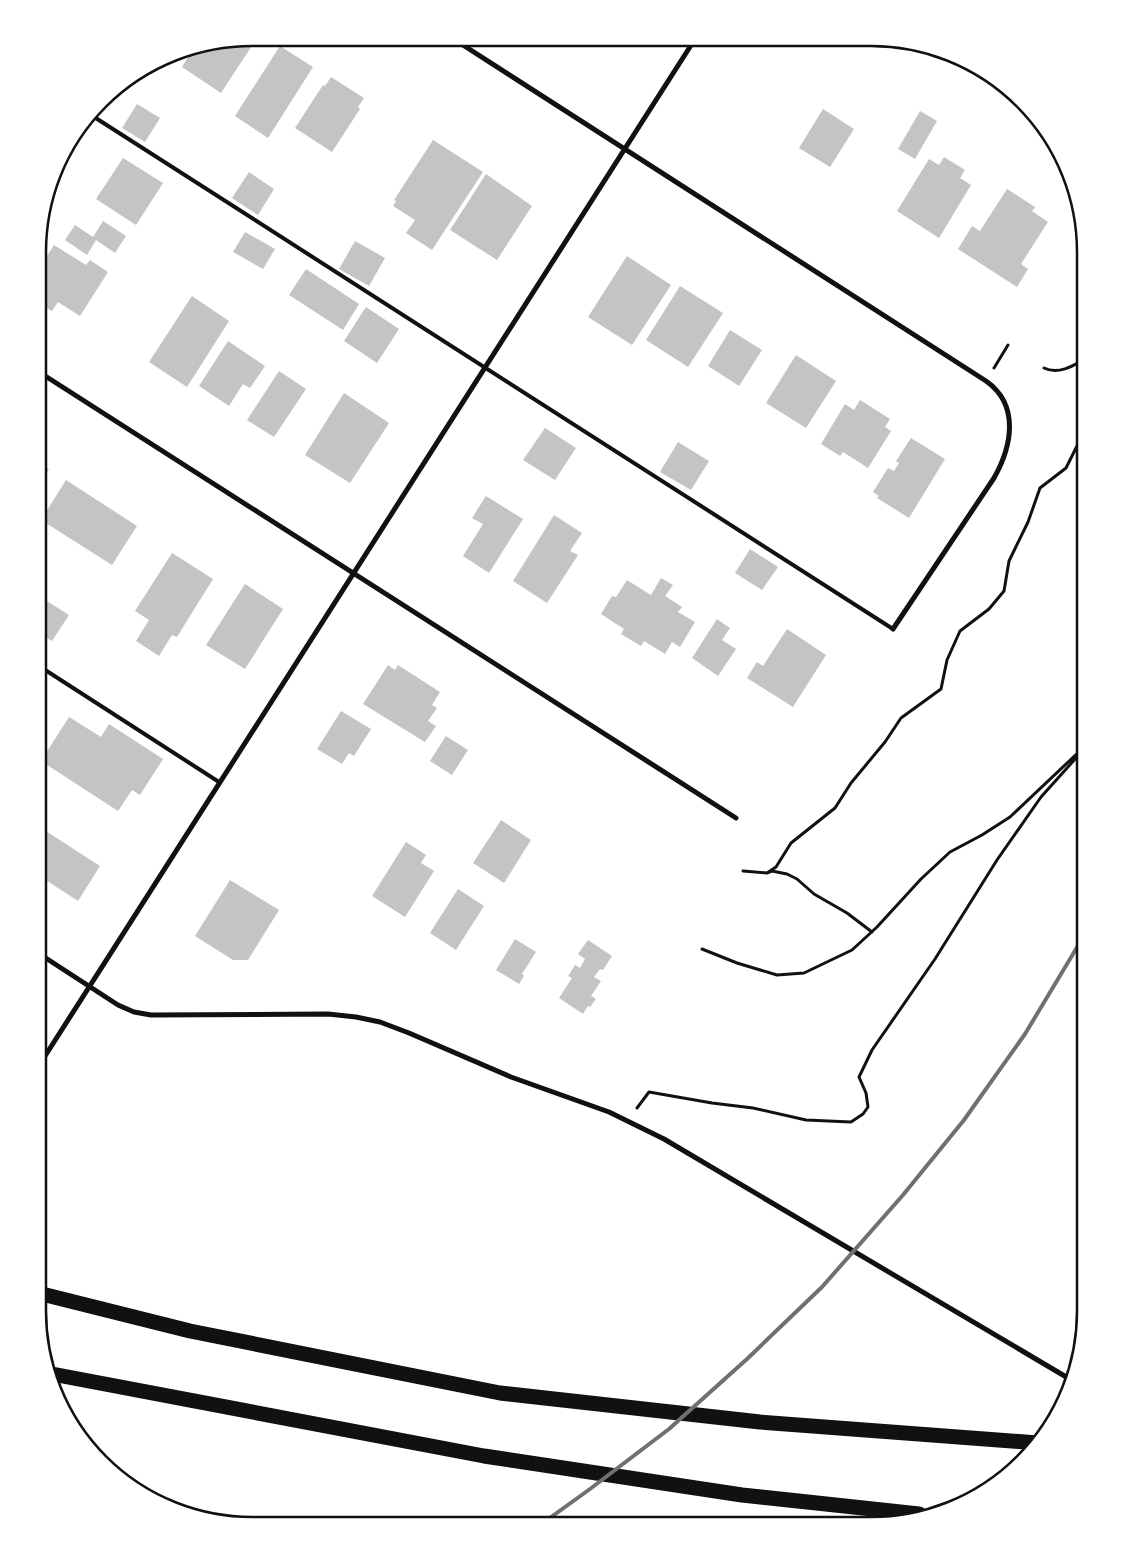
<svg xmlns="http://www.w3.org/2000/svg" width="1123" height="1563" viewBox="0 0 1123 1563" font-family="'Noto Serif',serif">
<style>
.building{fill:#c4c4c4}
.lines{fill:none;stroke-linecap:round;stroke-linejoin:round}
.path{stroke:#111;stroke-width:3}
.service{stroke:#111;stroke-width:4}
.minor{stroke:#111;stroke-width:5}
.motorway{stroke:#111;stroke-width:15}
.rail{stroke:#707070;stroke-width:4}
.rim{fill:none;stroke:#111;stroke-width:2.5}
</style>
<rect width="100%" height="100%" fill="#fff"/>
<path class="building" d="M252,38h5l-36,55 -39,-26 12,-20z
M280,46l33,21 -45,71 -33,-22z
M331,77l33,21 -6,9 2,2 -28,43 -37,-24 28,-43 2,1z
M137,104l23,14 -15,24 -23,-14z
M823,109l31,20 -24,38 -31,-19z
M920,111l17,10 -22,38 -17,-10z
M433,140l50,32 -51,78 -26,-17 9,-13 -22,-14 3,-5 -2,-1z
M944,157l21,13 -5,8 11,7 -32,53 -42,-27 32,-52 10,6z
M123,158l40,25 -27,42 -40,-26z
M249,172l25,17 -16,26 -26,-17z
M486,174l46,32 -35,54 -47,-30z
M1007,189l28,18 -3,4 16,11 -27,42 7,5 -11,18 -59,-38 14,-23 8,5z
M103,221l23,15 -11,17 -19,-13 -9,15 -22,-15 10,-15 18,12z
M245,232l30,17 -12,20 -30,-17z
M355,241l30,17 -16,28 -30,-17z
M54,245l32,20 4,-5 18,12 -28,44 -22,-14 -6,9 -13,-8v-35z
M627,256l44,29 -39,60 -44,-28z
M306,269l53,35 -16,26 -54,-35z
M680,286l43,27 -35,54 -42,-27z
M192,296l37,25 -42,66 -38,-25z
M366,307l33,22 -22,34 -33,-22z
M730,330l32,20 -23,36 -31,-20z
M228,341l37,25 -15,22 -7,-4 -14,22 -30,-20z
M796,355l40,26 -30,47 -40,-25z
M279,371l27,18 -32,48 -27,-17z
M344,393l45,30 -39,60 -45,-28z
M860,400l30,19 -5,8 6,4 -23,37 -25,-16 -3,4 -19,-12 24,-40 9,6z
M545,428l31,20 -21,32 -32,-20z
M911,438l34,21 -36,59 -32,-20 2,-2 -6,-4 15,-24 6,3 5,-8 -3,-2z
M678,442l31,19 -18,29 -31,-18z
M39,463l10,6 -10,16z
M66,480l71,46 -25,39 -71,-45z
M486,496l37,23 -34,54 -26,-17 20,-32 -11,-6z
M554,515l28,18 -12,18 8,4 -31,48 -34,-22z
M750,549l28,18 -16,23 -27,-17z
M172,553l41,26 -36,58 -5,-2 -13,21 -23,-15 13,-21 -14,-9z
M661,578l12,7 -8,11 17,11 -4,5 17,10 -15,25 -8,-5 -7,12 -21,-13 -3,5 -20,-12 3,-5 -23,-15 11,-18 4,1 11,-17 24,15z
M245,584l38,25 -38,60 -39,-24z
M39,596l30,19 -17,26 -13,-8z
M717,619l13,9 -8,12 14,9 -18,27 -26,-18z
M787,629l39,26 -33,52 -46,-29 10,-16 6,4z
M388,665l7,5 3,-5 42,27 -8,13 5,3 -9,13 8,5 -11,16 -62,-38z
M341,711l30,18 -17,27 -5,-3 -7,11 -25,-15z
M69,717l32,20 8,-13 54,35 -23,36 -8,-5 -14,21 -77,-50z
M446,736l22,14 -16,25 -22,-14z
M501,820l30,20 -27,43 -31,-20z
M38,826l62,40 -22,35 -40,-26z
M406,842l20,13 -5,8 13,8 -29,46 -33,-21z
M230,880l49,30 -31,50h-15l-38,-24z
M458,889l26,17 -28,44 -26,-17z
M515,939l21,13 -14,22 2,2 -5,8 -23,-14z
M588,940l24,16 -9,14 -3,-1 -6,8 7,4 -10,15 5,3 -6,8 -2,-1 -5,8 -24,-16 13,-20 -4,-2 7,-11 5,3 5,-9 -7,-5z"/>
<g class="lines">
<path class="path" d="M994,368l14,-23
M1044,368c14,7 29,-2 41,-9
M743,871l24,2 5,-2 15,3 10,5 17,15 33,19 25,19
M767,873l9,-6 15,-24 44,-35 16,-25 34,-41 16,-24 40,-29 6,-29 13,-29 29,-22 15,-18 5,-30 19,-39 12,-34 26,-20 19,-38
M702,949l35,14 40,12 27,-2 48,-23 25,-23 44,-48 29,-27 32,-17 28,-18 73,-69
M637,1108l12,-16 63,11 41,5 53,12 45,2 12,-8 5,-7 -2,-14 -7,-16 13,-27 63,-91 62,-99 44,-63 44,-49"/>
<path class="service" d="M91,115l802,514
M39,666l180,116"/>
<path class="minor" d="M452,38l534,343c34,24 26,65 8,97l-101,151
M39,372l697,446
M38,953l80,52 16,7 17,3 177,-1 28,3 24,5 29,11 102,44 98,35 55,27 409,242
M38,1067l657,-1028"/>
<path class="motorway" d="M38,1293l152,38 310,62 260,29 278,21
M52,1374l432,82 258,39 177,19"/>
<path class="rail" d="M540,1525l50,-36 79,-60 78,-70 75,-72 81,-92 61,-75 61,-86 60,-100"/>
</g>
<path d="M0 0H1123V1563H0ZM252 46H871A206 206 0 0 1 1077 252V1311A206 206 0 0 1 871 1517H252A206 206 0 0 1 46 1311V252A206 206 0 0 1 252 46Z" fill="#fff" fill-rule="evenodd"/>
<path class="rim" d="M252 46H871A206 206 0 0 1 1077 252V1311A206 206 0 0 1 871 1517H252A206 206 0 0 1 46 1311V252A206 206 0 0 1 252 46Z"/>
</svg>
